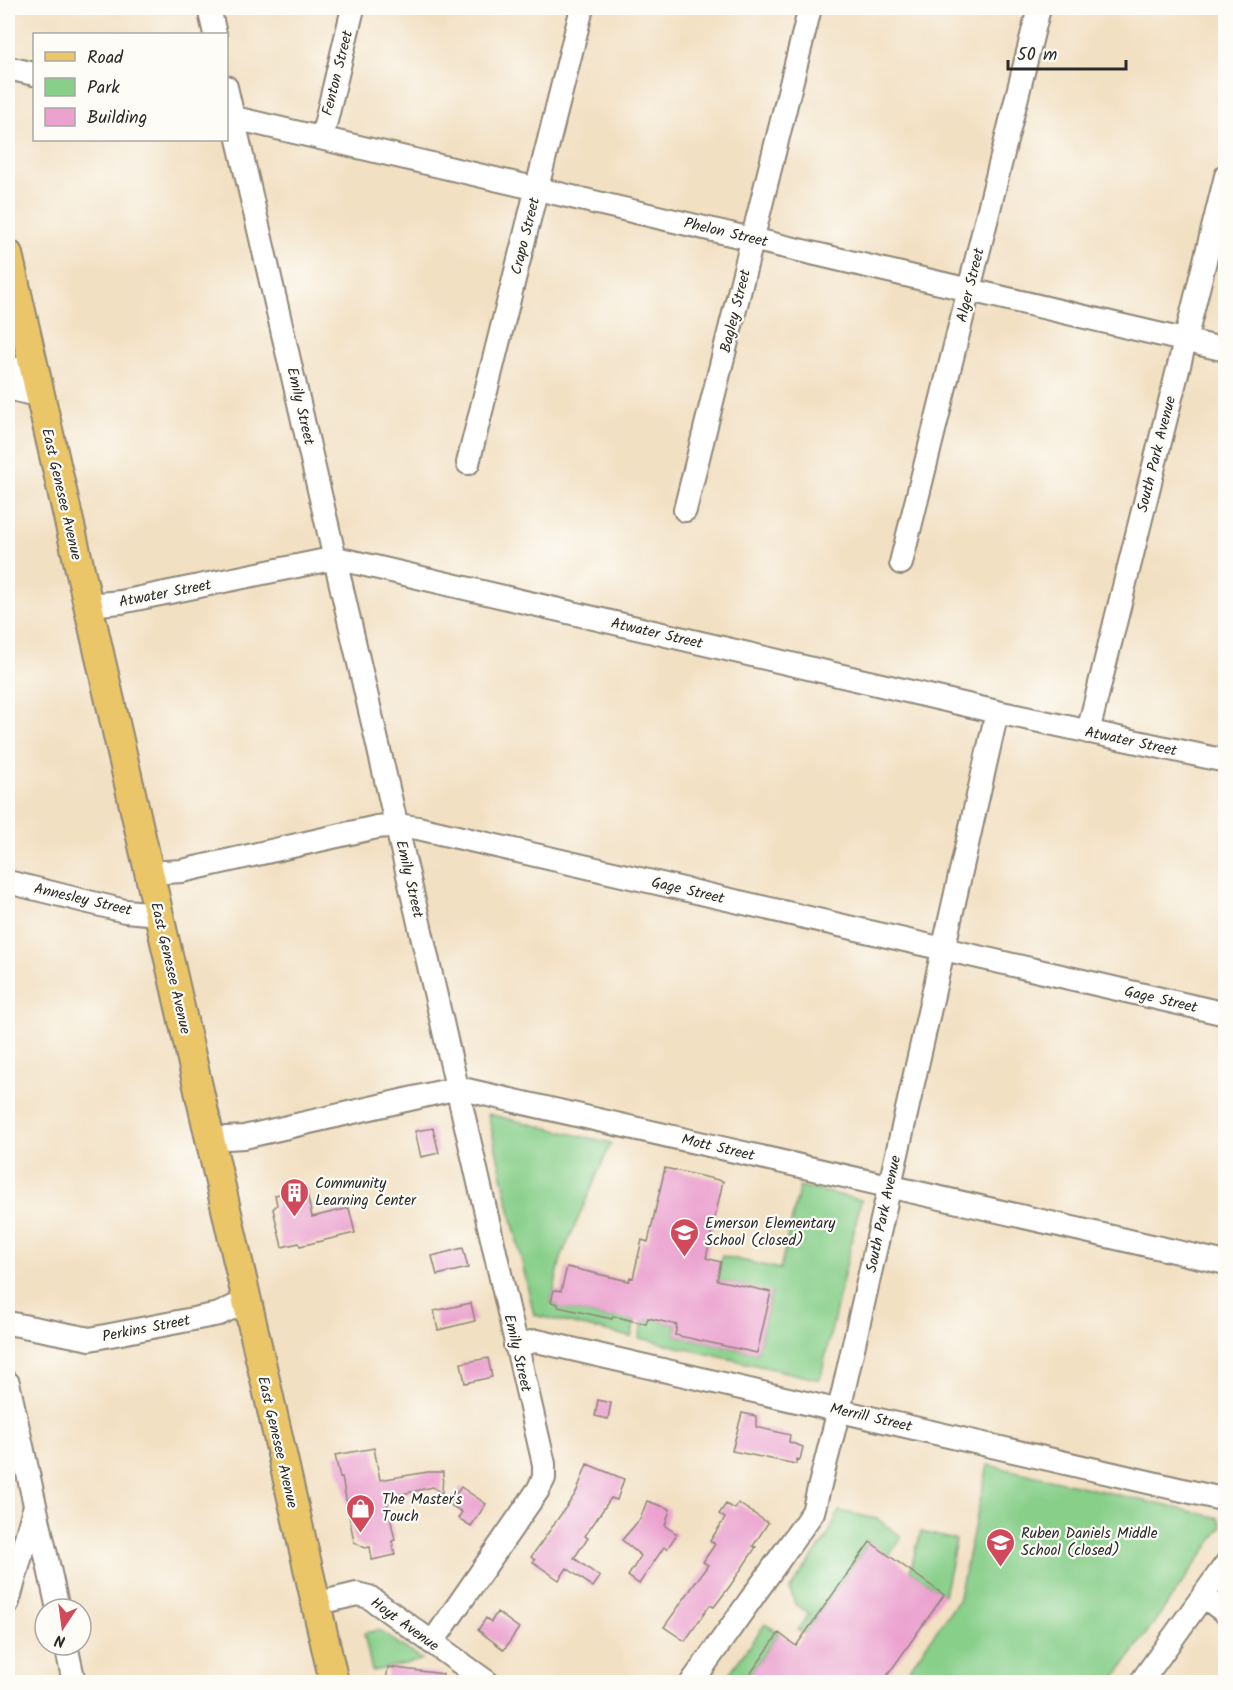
<svg xmlns="http://www.w3.org/2000/svg" width="1233" height="1690" viewBox="0 0 1233 1690" font-family="Kalam,sans-serif">
<style>
.green{fill:#88cf8a;stroke:#5a7d5a;stroke-width:1.5}
.building{fill:#eba2cf}
.lines{fill:none;stroke-linecap:round;stroke-linejoin:round}
.minor-casing{stroke:#8e8677;stroke-width:26}
.major-casing{stroke:#8e8677;stroke-width:32}
.minor{stroke:#fff;stroke-width:22}
.major{stroke:#ebc669;stroke-width:28}
.labels{text-anchor:middle;stroke-width:4.5;stroke-linejoin:round;paint-order:stroke}
.street-label{font-size:15px;fill:#2b2b2b;stroke:#fdfcf7}
.poi-label{font-size:15px;fill:#2b2b2b;stroke:#fdfcf7;text-anchor:start}
</style>
<rect width="100%" height="100%" fill="#fdfcf7"/>
<filter id="ink" filterUnits="userSpaceOnUse"><feTurbulence type="fractalNoise" baseFrequency=".0167" numOctaves="2"/><feDisplacementMap in="SourceGraphic" scale="12" xChannelSelector="R" yChannelSelector="G"/><feConvolveMatrix kernelMatrix="1 2 1 2 8 2 1 2 1" color-interpolation-filters="sRGB"/></filter>
<filter id="wash" filterUnits="userSpaceOnUse"><feTurbulence type="fractalNoise" baseFrequency=".008" numOctaves="4" result="noise"/><feDisplacementMap in="SourceGraphic" scale="24" xChannelSelector="R" yChannelSelector="G"/><feGaussianBlur stdDeviation="1.35" result="paint"/><feColorMatrix in="noise" values="0 0 0 0 0 0 0 0 0 0 0 0 0 0 0 0 0 1.4 0 .05"/><feComposite in="paint" operator="in"/></filter>
<g filter="url(#wash)">
<rect width="100%" height="100%" fill="#f2e0c3"/>
<path class="green" d="M488,1114l123,29 -50,115 -10,44 7,2v3l54,12 1,-3 22,5 -4,16 -97,-22z
M800,1186l61,14 -41,180 -181,-42 4,-15 3,1 2,-6 29,7 -2,10 82,18 14,-60 -54,-13 5,-24 58,13z
M988,1465l231,53 3,9 -110,155h-185l-18,-13 49,-68z
M839,1511l38,8 25,18 -13,19 -20,-14 -64,92 -7,-5 11,-15 -14,-10 -5,-15 37,-52z
M921,1532l35,8 -12,55 -34,-24z
M765,1624l14,9 -35,49h-21z
M379,1630l43,30 -50,11 -8,-38z"/>
<g id="blocks">
<path class="building" d="M433,1128l6,25 -18,4 -6,-26z
M665,1168l58,13 -17,77 15,4 -4,18 54,12 -14,61 -82,-18 2,-10 -29,-7 -2,6 -33,-8 -1,3 -54,-12v-3l-7,-2 3,-12 7,1 6,-24 62,14 1,-4 3,1 9,-38 6,2z
M306,1188l6,29 37,-9 6,25 -55,13 -1,-3 -17,4 -9,-38 4,-4 -2,-10z
M463,1248l5,20 -31,7 -5,-19z
M471,1303l4,18 -37,9 -4,-19z
M488,1358l4,19 -27,6 -4,-20z
M598,1400l13,3 -3,16 -13,-3z
M742,1413l14,3v11l34,8 -1,7 14,5 -3,13 -3,-1 -1,5 -64,-13z
M374,1448l6,32 48,-8h15l-1,22 -9,-7 -44,10 1,5 -3,1 8,37 -3,1 3,14 -23,5 -2,-13 -5,1 -11,-6 -12,-65 -2,1 -5,-23z
M587,1464l37,15 -7,21 -6,-2 -26,38 3,2 -14,20 26,19 -7,10 -26,-19 -8,12 -26,-18 2,-2 -4,-3 45,-64z
M461,1487l25,17 -15,22 -13,-8 4,-6 -13,-8z
M647,1501l23,8 -5,17 12,8 -10,15 -3,-2 -25,37 -11,-8 13,-20 -19,-16 18,-21z
M738,1503l30,20 -15,23 3,1 -26,39 -16,21 -4,-2 -25,36 -21,-14 44,-62 -5,-3 12,-18 -5,-3 15,-23 -6,-4 7,-10 9,5z
M870,1542l74,53 -62,88h-138l35,-50 17,13z
M497,1612l22,16 -15,22 -26,-20 8,-12 5,4z
M388,1667l55,7 -1,9h-56z"/>
</g>
</g>
<g filter="url(#ink)">
<use href="#blocks" fill-opacity="0" stroke="#8e8677" stroke-width="1.5"/>
<g class="lines">
<defs>
<path id="minor" d="M209,8l6,26
M8,68l26,6
M226,87l318,1377v14l-6,12 -106,153
M226,116l1000,234
M322,138l31,-130
M8,368l26,3
M8,388l32,8
M468,463l114,-455
M685,510l125,-502
M901,563l138,-555
M88,605l33,-3 215,-44 661,154 229,49
M1088,732l138,-556
M148,873l34,-2 195,-44 20,-2 21,3 808,186
M8,882l117,29 34,3
M210,1139l34,-2 214,-49 768,175
M8,1323l82,16 129,-25 27,-13
M515,1345l22,-4 689,159
M8,1383l50,226
M1203,1596l23,17
M8,1602l26,-93
M315,1604l42,-10 12,3 118,85
M66,1645l8,37
M692,1682l121,-170 26,-102 158,-698
M1141,1682l85,-118"/>
<path id="major" d="M8,254l326,1428"/>
</defs>
<use href="#minor" class="minor-casing"/>
<use href="#major" class="major-casing"/>
<use href="#minor" class="minor"/>
<use href="#major" class="major"/>
</g>
</g>
<defs>
<symbol id="building-pin" viewBox="-11 -11 22 30"><path d="M0 17L-7.5 6A9.5 9.5 0 1 1 7.5 6Z" fill="#d1495b" stroke="#fdfcf7"/><path d="M-4-6H4V6H1V3H-1V6H-4ZM-2.5-4.3h1.7v1.8h-1.7ZM.8-4.3h1.7v1.8H.8ZM-2.5-1h1.7V.8h-1.7ZM.8-1h1.7V.8H.8Z" fill="#fff"/></symbol>
<symbol id="school-pin" viewBox="-11 -11 22 30"><path d="M0 17L-7.5 6A9.5 9.5 0 1 1 7.5 6Z" fill="#d1495b" stroke="#fdfcf7"/><path d="M0-5L7-2L0 1L-7-2ZM-4 1L0 2.5L4 1V4Q0 6-4 4Z" fill="#fff"/></symbol>
<symbol id="shop-pin" viewBox="-11 -11 22 30"><path d="M0 17L-7.5 6A9.5 9.5 0 1 1 7.5 6Z" fill="#d1495b" stroke="#fdfcf7"/><path d="M-5-2.5h2.3a2.7 3.5 0 0 1 5.4 0H5L5.5 6h-11ZM-1.5-2.5h3a1.5 2.3 0 0 0-3 0Z" fill="#fff"/></symbol>
</defs>
<g fill-rule="evenodd">
<use href="#building-pin" x="278" y="1176" width="33" height="45"/>
<use href="#school-pin" x="668" y="1216" width="33" height="45"/>
<use href="#shop-pin" x="344" y="1492" width="33" height="45"/>
<use href="#school-pin" x="984" y="1526" width="33" height="45"/>
</g>
<g class="labels">
<g class="street-label">
<text transform="translate(337 73) rotate(-76)" y="5">Fenton Street</text>
<text transform="translate(726 232) rotate(13)" y="5">Phelon Street</text>
<text transform="translate(525 236) rotate(-76)" y="5">Crapo Street</text>
<text transform="translate(970 285) rotate(-76)" y="5">Alger Street</text>
<text transform="translate(735 311) rotate(-76)" y="5">Bagley Street</text>
<text transform="translate(301 406) rotate(77)" y="5">Emily Street</text>
<text transform="translate(1156 454) rotate(-76)" y="5">South Park Avenue</text>
<text transform="translate(62 494) rotate(77)" y="5">East Genesee Avenue</text>
<text transform="translate(165 593) rotate(-11)" y="5">Atwater Street</text>
<text transform="translate(657 633) rotate(13)" y="5">Atwater Street</text>
<text transform="translate(1131 741) rotate(12)" y="5">Atwater Street</text>
<text transform="translate(410 879) rotate(77)" y="5">Emily Street</text>
<text transform="translate(688 890) rotate(13)" y="5">Gage Street</text>
<text transform="translate(83 899) rotate(13)" y="5">Annesley Street</text>
<text transform="translate(171 968) rotate(77)" y="5">East Genesee Avenue</text>
<text transform="translate(1161 999) rotate(13)" y="5">Gage Street</text>
<text transform="translate(718 1147) rotate(13)" y="5">Mott Street</text>
<text transform="translate(883 1214) rotate(-78)" y="5">South Park Avenue</text>
<text transform="translate(146 1328) rotate(-11)" y="5">Perkins Street</text>
<text transform="translate(518 1353) rotate(77)" y="5">Emily Street</text>
<text transform="translate(871 1417) rotate(13)" y="5">Merrill Street</text>
<text transform="translate(278 1442) rotate(77)" y="5">East Genesee Avenue</text>
<text transform="translate(405 1624) rotate(36)" y="5">Hoyt Avenue</text>
</g>
<g class="poi-label">
<text x="315" y="1188">Community<tspan x="315" dy="17">Learning Center</tspan></text>
<text x="705" y="1228">Emerson Elementary<tspan x="705" dy="17">School (closed)</tspan></text>
<text x="382" y="1504">The Master's<tspan x="382" dy="17">Touch</tspan></text>
<text x="1021" y="1538">Ruben Daniels Middle<tspan x="1021" dy="17">School (closed)</tspan></text>
</g>
</g>
<rect width="1233" height="1690" fill="none" stroke="#fdfcf7" stroke-width="30"/>
<rect x="33" y="33" width="195" height="108" fill="#fdfcf7" stroke="#a9a8a5" stroke-width="1.5"/>
<rect x="45" y="52" width="30" height="9" fill="#ebc669" stroke="#a9a8a5" stroke-width="1.5"/>
<text x="87" y="63" font-size="18" fill="#2b2b2b">Road</text>
<rect x="45" y="78" width="30" height="18" fill="#88cf8a" stroke="#a9a8a5" stroke-width="1.5"/>
<text x="87" y="93" font-size="18" fill="#2b2b2b">Park</text>
<rect x="45" y="108" width="30" height="18" fill="#eba2cf" stroke="#a9a8a5" stroke-width="1.5"/>
<text x="87" y="123" font-size="18" fill="#2b2b2b">Building</text>
<g transform="translate(63 1627) rotate(193)"><circle r="28" fill="#fdfcf7" stroke="#a9a8a5" stroke-width="1.5"/>
<path d="M0-4.5L10 22L0 15L-10 22Z" fill="#d1495b"/>
<text y="-9" font-size="16" font-weight="bold" text-anchor="middle" fill="#2b2b2b">N</text>
</g>
<path d="M1008 60v9h118v-9" fill="none" stroke="#2b2b2b" stroke-width="3"/>
<text x="1017" y="60" font-size="18" fill="#2b2b2b" stroke="#fdfcf7" stroke-width="4.5" paint-order="stroke">50 m</text>
</svg>
